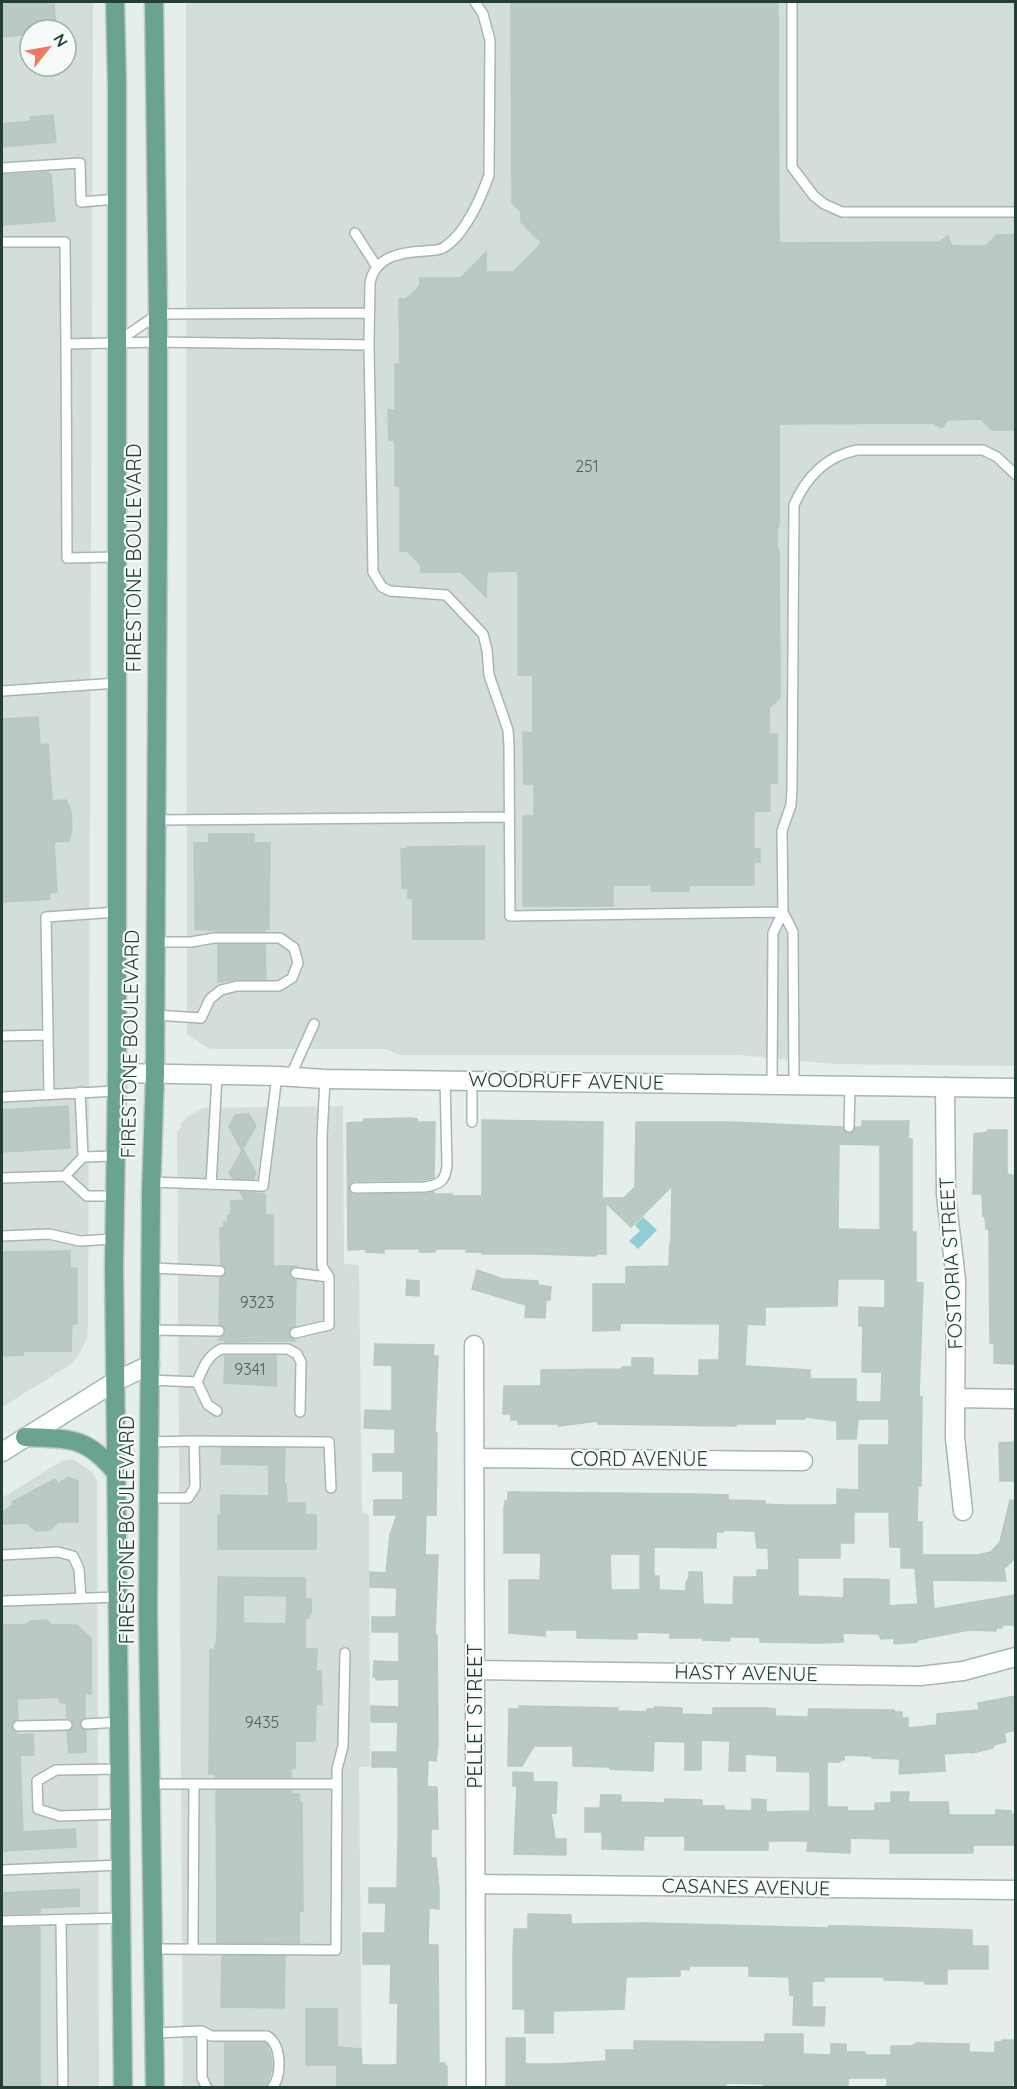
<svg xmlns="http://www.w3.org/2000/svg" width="1017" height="2089" viewBox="0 0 1017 2089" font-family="Quicksand,sans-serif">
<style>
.built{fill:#d3ded8;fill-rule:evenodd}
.water{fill:#8ecdd2}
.building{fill:#bac9c2;stroke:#b7c8c0;stroke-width:1.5;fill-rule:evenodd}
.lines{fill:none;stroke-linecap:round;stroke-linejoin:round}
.service-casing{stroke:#a7b6b0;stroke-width:12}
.minor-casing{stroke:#a7b6b0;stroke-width:21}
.tertiary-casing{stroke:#a7b6b0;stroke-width:21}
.secondary-casing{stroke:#a3bab0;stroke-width:21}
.primary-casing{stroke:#c2cac7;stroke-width:21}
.service{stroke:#fff;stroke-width:9}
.minor{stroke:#fff;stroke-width:18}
.tertiary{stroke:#fff;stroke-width:18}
.secondary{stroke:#fff;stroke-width:18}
.primary{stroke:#6aa390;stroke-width:18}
.labels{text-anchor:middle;stroke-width:4.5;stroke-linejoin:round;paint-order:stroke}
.number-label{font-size:16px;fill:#4a6259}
.street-label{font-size:20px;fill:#244036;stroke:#f6faf8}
</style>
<rect width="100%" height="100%" fill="#e5eee9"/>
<path class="built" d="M2,2h91l-5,1320 -1,16 -9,18 -8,9 -68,42zM30,30h36v36h-36z
M186,2h829v1064l-179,-2 -97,-9h-338l-15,-6h-176l-23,-15z
M343,1106l1,158 15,1 3,248 7,1 1,252 -11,1 3,320h-179l-6,-956 4,-3v-5l6,-6 16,-9z
M73,1459l20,14 4,8 2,606 -97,1v-590l60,-37z"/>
<path class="water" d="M643,1217l14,13 -19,19 -9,-8 11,-10 -5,-6z"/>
<path class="building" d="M2,2h52l2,28h-26v4l-28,3z
M511,2h267l1,241 160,-1 9,-6 4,10h34l11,-11h19v195h-24l-11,-11 -33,1 -6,8 -9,-5 -154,1v102l-2,2v17l2,7 1,146 -11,10v26h8v49h-7v28h-16v38h6v13h-6v23h-65v6h-38l1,-6h-39v21h-90v-90h11v-32h-10l-1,-52 10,1v-58h-15v-104l-31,1 -1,25 -25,-25h-40v-7l-14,-14h-7v-65h-5v-46h-6l-1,-30h7v-46h5l-1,-65h7l14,-13v-8h41l25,-26v20h27l29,-29 -21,-21v-10l-9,-9z
M53,115l3,27 -54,5v-23l29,-3 -1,-4z
M48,172l1,2h2l4,47 -53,4v-50z
M38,717l2,28 8,-1 4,57 14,-1 5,12 1,17 -3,12 -15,1 3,50 -8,1 1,6 -48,3v-183z
M209,834h45v9h16l-1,86h-4v2h-46l-24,-2 -1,-86h15z
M484,846v93h-71v-41h-5v-10h-6l-1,-39h6v-2z
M218,945h47l1,34h-29l-19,3z
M68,1106l2,42 -68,4v-42z
M249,1114l7,12 -14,24 -13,-23 6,-12z
M411,1118l6,1v3h18l-1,56 -11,2 -69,1 -5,4 2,9h73l10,-2v2h18v2h30v-76l121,2 -1,76h22l11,-11 1,-65h93l113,5 3,5 4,2 5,-3 2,-4h6v-6h47l-1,18h4v93h4v51h7l-4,114h3l-1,89h-3l-1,36h5v33h56l13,-3 9,-10 10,-42 6,1v56l-12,12 2,12 -74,-1 2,29 82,-14v30h-14v3h-6v3l-27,-1 -52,10v2l-23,2v-6l-13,1 -2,-5 -36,-1v9l-21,1 -62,-1v-5h-30l-1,4 -26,-1v-2h-33v-5l-33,-1v7l-60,-1v-8h-32v6l-36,-3v-53h31l1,-27h-37v-46l1,1v-7h3v-9l186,2 34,1v5l37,1v3l16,1h56v-16l22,1v-45h30v-26h-31l-2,20h-19v-18l-32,-4v2h-30v5h-39v2l-138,-2v-3l-39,5 -1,-2h-40v-4h-7v-6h-8l1,-28h37v-16l81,-1v-2h10v-9h21v17l46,1v-16h20l1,-36 -100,-1v7l-27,1v-47h33v-17l43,-1 1,-24h1l1,-56 -41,41 -25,-24v51h-10v2l-60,-2h-54l1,-2h-17v-3h-30l-1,3h-16l1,-3h-36v4l-18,-1v-3l-18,1 -1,-127 17,-1v-3h7zM839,1144l41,1v85l-42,-1zM838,1279h47v29l-26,-1v19h4l-1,46h20l-1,30h-25v-23h-46v-9l-65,-4 2,-42 18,1v-18l72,-1zM854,1512h35l1,35h11v21h14l3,36 -29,2v-26l-15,-1h-30v19l-46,-2v-38h42v-15h14zM724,1530l31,1 2,17h11l1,22h-12v7h-23l-1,28 -30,-1 -1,-32h-13v6l-3,4v9l-27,-1v-14h-5v-29l62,1v-16h7zM610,1554h30v36h-29z
M988,1130h19v44l9,2v188l-22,-1v-20h-4l-1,-114h-3l-1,-13h-2l-1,-22h-9l1,-60 14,-2z
M243,1149l13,24 -3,6 -20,-1 -4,-5z
M240,1192l25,2v21h8v51h23l-5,3 -2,4 3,5 4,2 -1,46 -5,3 -2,5 7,7 -70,1v-2h-6v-2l5,-3 2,-4 -3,-5 -4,-2 1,-46 5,-3 2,-4 -3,-5 -3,-2 -1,-36h4v-6h4v-7h3v-14l14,-1z
M70,1251v17h7v56h-5l-1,27h-48v4l-21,1v-104z
M477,1270l26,9 35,2v4l13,2 -1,13h-4l-1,18 -20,-1 1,-12 -54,-16z
M407,1280l12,1v15l-13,-1z
M375,1344l59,1 -1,11h5l-3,76 2,1 -1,82h-10l-1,40h13l-3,80h2l1,108 -2,18 -8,-1 -1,27h10l1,42h-7v29h5l3,32v19l-10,-1 -1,37h10l1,118h6v3h2v22h-110v-23h-31v-56h31v38l24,2 1,16h35l1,-62h-8l1,-39h-28v-31h22l1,-30h-17v-15h28l1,-48v-73h-26v-15h25l1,-30h-26l-1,-1v-15l28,1v-28l-23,1v-3h-3l1,-16 25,1v-30h-27v-15h24l1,-29 -27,-1v-15l16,1 4,-38 7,-20h-23v-15h29v-29h-30v-17h22v-25l-31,-1 1,-18 27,1v-46h-18z
M225,1356h51v30l-52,-3z
M1016,1442v39h-16l-1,-38z
M222,1448h63l-1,35h2l1,20h18v12h11v34h-98v-34h3v-20l48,1v-31l-48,-1z
M68,1477l10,4v41h-20l-8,8 -14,1 -9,-8 -23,1 -2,-12 11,-7 -1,-3 43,-23 3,5z
M218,1577l87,1v21h6v15h-2v4h-4v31h12l-1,22h5l1,33h-6l-1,37h-20v27h-4v9h-75l-2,-3h-5l1,-125 4,1 3,-12zM243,1595l44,1 -1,28 -43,-1z
M46,1620l6,5h25l14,13v56l-6,-1v24l-3,2 -3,5 2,4 5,3v21l-17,1 -2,-21 6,-3 1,-5 -3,-5 -4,-1 -1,-15 -6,-1 -2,-5 -41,2 1,20 -6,3v7l7,6 14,-1 1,21h-14l3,77 52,-3 1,18 -74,4v-226h23l6,-4z
M1016,1696v34l-12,3 2,9 -13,3v3l-21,5v-1l-28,2 1,17 -46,3 1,-15 -28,-1v-2l-28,-1v5h-4v2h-13v45h20v4h28v-8h16v-11h18l-1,10h40l1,13h47v-5l15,1v3h5v31h-43v8h-83v-14l-40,-1v15l-43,-2 1,-10h-40v9h-83v-14h-41l-1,14 -41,-1v-17h-17v-24h15l1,-13h20v7l44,1v-4l37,1v6h22v4l28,1v-12l14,1v12l44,-1v-39l-33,-1v-15l-32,-2v17h-16l1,-30 -29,-1v30h-16v-28l-31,-1 -1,30 -43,-2v-2l-37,-1v-20h-39l-12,20h-14l1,-57h10v-3l99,2 -1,3 30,1v-3h8v-2l27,1v6l31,1v-7h55l7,1v7l33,1 1,-8 85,1v2h8v6h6v10l29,-3v-11l42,-4 -1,-7z
M513,1772l20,1v9h24l-1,31h-5l4,26h11v16l-52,-1 3,-68h-4z
M216,1791h76v3h7v8h3l1,109 -4,1v31h-82z
M79,1889v17l-39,2v5l-38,1v-21z
M528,1914l43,1v9l76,-1 182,5v-2h17l126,4v16h16v23h-41v15h-22v-3l-41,-1v-3h-60v4h-12v26h13l-1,19 -31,-1 1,-30h-4l-1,-18 -40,-1v-10h-60v4l-9,-1v7l-54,1 -2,32 -71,2v22h-28v-24h-12v-56l1,-24h14z
M40,1927v161h-38v-160z
M222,1956h63l-1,52 -63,-1z
M765,2034h38v20l28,1v-11h15v8h19v3h26v-9h21l5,-3 52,1v8l26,1v-11h7v-2h14v42h-4v6h-125v-10h-39v10h-84v-4l-38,-1v5h-220v-50h19v26h31l50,-3v-11h28v-9l131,1z
M225,2043h39l3,2 4,10 1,14 -7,19 -40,-1z"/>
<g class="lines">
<defs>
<path id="service" d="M475,2l8,12 7,26 -1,135c-8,23 -24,60 -46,73 -5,3 -12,2 -18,3 -23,1 -50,5 -55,32l-1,62 4,227 9,15 8,4 56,4 37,39 4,16 2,25 19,55 1,16 1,170 273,-4
M792,2v165l22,29 10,8 18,8h174
M2,168l78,-5 1,39 36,-3
M355,233l22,34
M2,242h63l1,102
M117,342l41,-28 211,-1
M117,557l-50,1 -1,-214 91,-2 212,3
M2,691l115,-8
M155,820l354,-3
M154,942h37l23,-4h66l14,10 4,15 -6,15 -13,8h-42l-16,4 -11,9 -9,19 -46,-3
M2,1036l46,-1
M290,1077l24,-53
M772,1085l1,-152 10,-21
M794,1085l-1,-153 -10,-20 -1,-81 9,-26 1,-16 2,-284c12,-28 33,-49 63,-55h126l14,7 19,18
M80,1092l3,65 32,-1
M49,1094l-3,-177 71,-5
M2,1097l114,-6
M472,1122v-42
M849,1127l1,-41
M83,1157l-18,19 22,20h28
M2,1178l63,-2
M151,1182l112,4 14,-110
M211,1185l6,-109
M355,1188l69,-1c15,-2 21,-5 23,-21l-2,-87
M2,1236l47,-2 31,7 34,-2
M151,1268l69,3
M296,1273l33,4
M150,1330l69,1
M295,1333l34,-8v-48l-7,-11v-129l3,-58
M150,1380l47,2 11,23 9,6
M197,1382c6,-14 10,-26 24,-33h67l9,5 4,8 -1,50
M194,1441l135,1 2,46
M149,1498h39l7,-11 -1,-46 -45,1
M2,1555l56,-3 15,4 6,13 2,29
M2,1601l116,-4
M86,1724l33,-2
M18,1726l49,-1
M120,1769l-64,1 -19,11 1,28 22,7 61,-2
M150,1784h187
M2,1870l119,-5
M61,1920l2,168
M2,1921l120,-3
M153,1949l183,1 1,-166v-15l6,-23 2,-93
M193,1949l1,-165
M202,2031v47l5,10
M154,2033l48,-2 9,5h56c15,9 15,39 5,52"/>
<path id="minor" d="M945,1087l1,108 10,85 -1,158 8,73
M474,1345l2,743
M955,1398l61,1
M474,1458l329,3
M475,1670l445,6 43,-5 53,-14
M476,1884l540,6"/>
<path id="tertiary" d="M117,1073l160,3 48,3 691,9"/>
<path id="secondary" d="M2,1452l114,-71 34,-16"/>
<path id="primary" d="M115,2l2,83v988l-3,194 9,821
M154,2l4,312v206l-3,553 -4,121 -3,417 7,477
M25,1437c45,2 62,-1 92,37"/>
</defs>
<use href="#service" class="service-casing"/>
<use href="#minor" class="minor-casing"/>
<use href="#tertiary" class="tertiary-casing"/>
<use href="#secondary" class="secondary-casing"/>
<use href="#primary" class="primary-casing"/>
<use href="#service" class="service"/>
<use href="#minor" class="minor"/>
<use href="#tertiary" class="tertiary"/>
<use href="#secondary" class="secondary"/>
<use href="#primary" class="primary"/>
</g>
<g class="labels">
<g class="number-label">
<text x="587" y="472">251</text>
<text x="257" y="1308">9323</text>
<text x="250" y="1375">9341</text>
<text x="262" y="1728">9435</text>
</g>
<g class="street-label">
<text transform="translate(134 558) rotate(-90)" y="7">FIRESTONE BOULEVARD</text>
<text transform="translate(130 1044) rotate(-89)" y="7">FIRESTONE BOULEVARD</text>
<text transform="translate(566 1081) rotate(1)" y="7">WOODRUFF AVENUE</text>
<text transform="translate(951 1263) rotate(-93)" y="7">FOSTORIA STREET</text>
<text x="639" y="1466">CORD AVENUE</text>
<text transform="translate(127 1530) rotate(-90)" y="7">FIRESTONE BOULEVARD</text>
<text transform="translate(746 1673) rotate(1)" y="7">HASTY AVENUE</text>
<text transform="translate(475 1716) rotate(-90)" y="7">PELLET STREET</text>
<text transform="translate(746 1887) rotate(1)" y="7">CASANES AVENUE</text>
</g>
</g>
<rect width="1017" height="2089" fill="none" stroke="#244036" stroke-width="6"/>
<g transform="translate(48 48) rotate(59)"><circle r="28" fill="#f6faf8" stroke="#a2b0aa" stroke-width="1.5"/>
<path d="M0-4.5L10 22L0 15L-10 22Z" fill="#f17860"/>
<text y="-9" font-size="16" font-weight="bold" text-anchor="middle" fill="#244036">N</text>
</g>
</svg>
